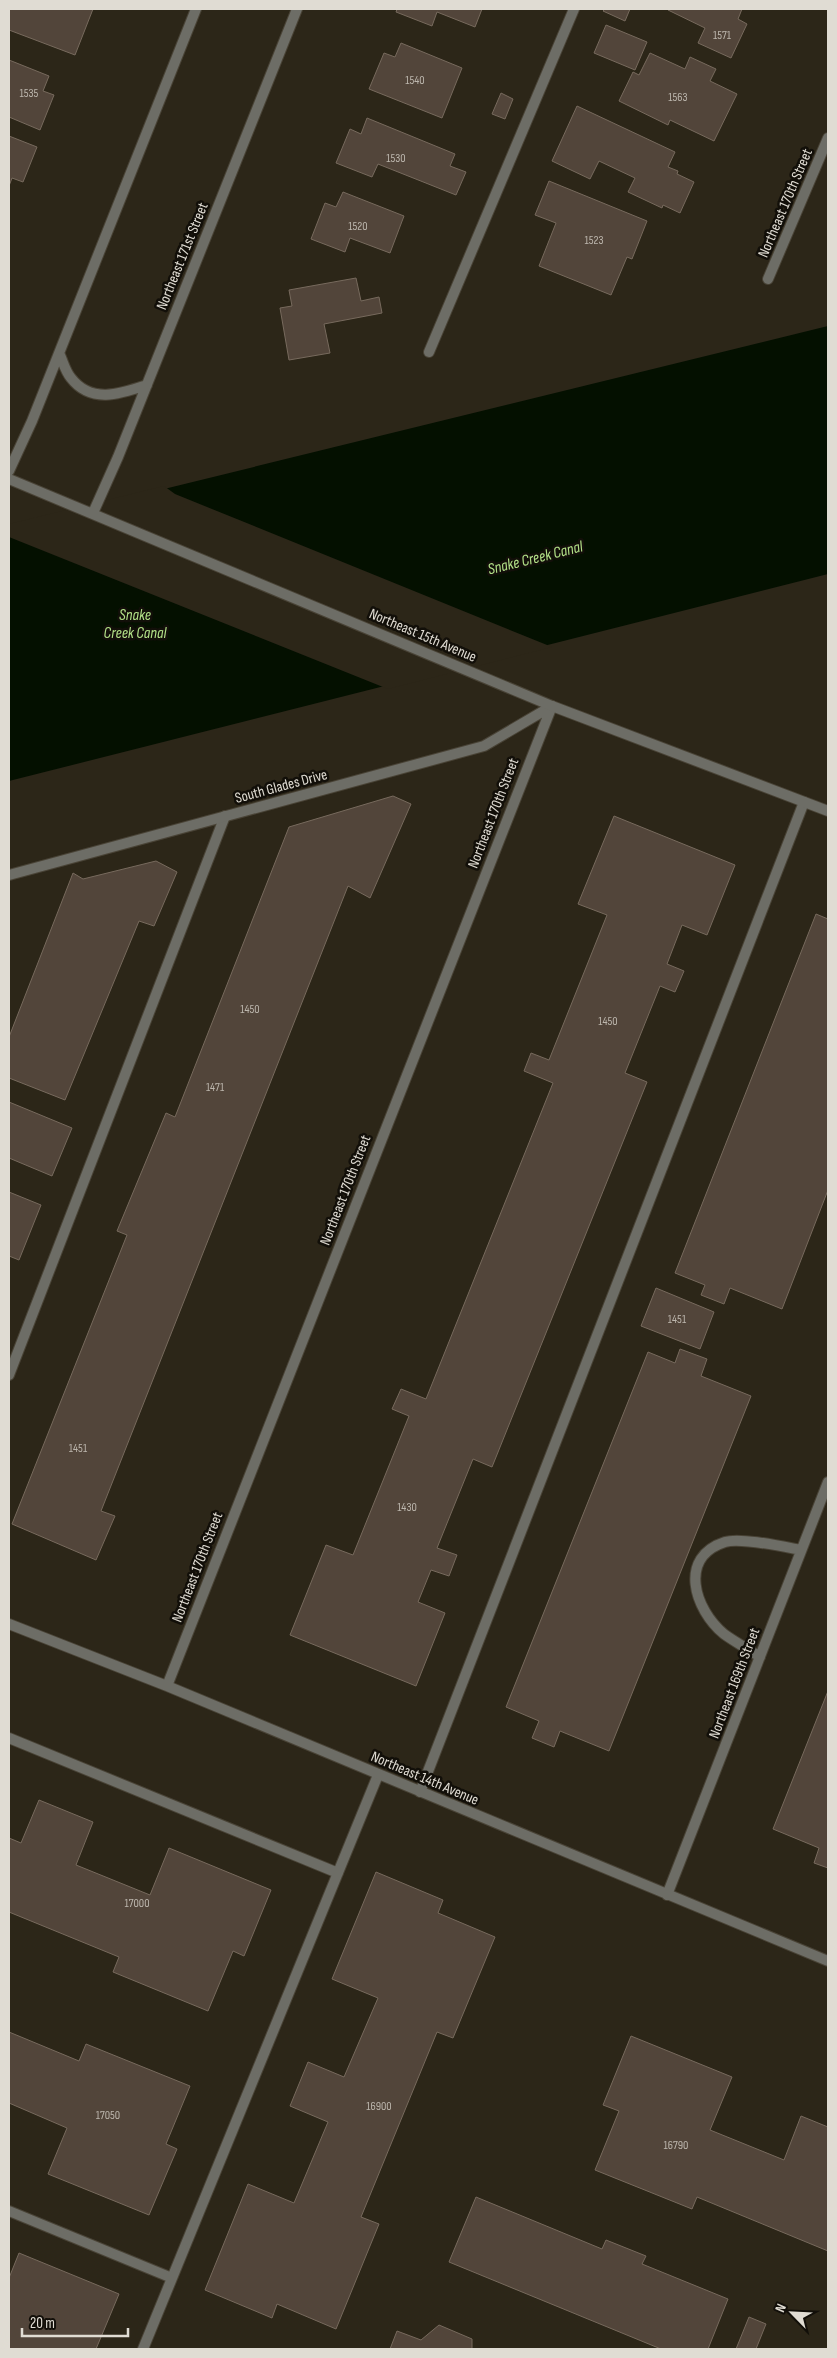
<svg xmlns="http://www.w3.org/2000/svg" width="837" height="2358" viewBox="0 0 837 2358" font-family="'Sofia Sans Condensed',sans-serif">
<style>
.water{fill:#041000}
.pier{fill:#2c2618}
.building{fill:#52453a;stroke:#776a5d}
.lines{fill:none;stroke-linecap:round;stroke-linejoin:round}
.service-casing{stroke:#494336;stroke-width:12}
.minor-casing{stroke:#494336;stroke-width:12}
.tertiary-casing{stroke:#494336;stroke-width:12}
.service{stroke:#6d6d66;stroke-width:10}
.minor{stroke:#6d6d66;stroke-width:10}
.tertiary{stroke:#6d6d66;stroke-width:10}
.labels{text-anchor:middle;stroke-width:5;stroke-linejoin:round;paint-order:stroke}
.number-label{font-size:12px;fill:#bcb6ad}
.street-label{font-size:15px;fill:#e0dcd3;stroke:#120f09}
.water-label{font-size:16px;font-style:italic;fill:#b3e188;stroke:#120f09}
</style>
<rect width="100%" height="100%" fill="#2c2618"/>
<path class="water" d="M828,326v248l-819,207v-254z"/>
<path class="pier" d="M164,486l11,8 377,153 -164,42 -379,-152v-13z"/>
<path class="building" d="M9,9h84l-18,46 -66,-25z
M397,9h85l-7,18 -38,-15 -5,14 -36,-14z
M605,9h25l-5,12 -22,-10z
M668,9h74l-4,10 9,5 -16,34 -33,-15 7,-15 -37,-18z
M606,25l41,17 -12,28 -41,-17z
M401,43l61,25 -20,50 -73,-29 15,-36 11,4z
M650,53l35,16 5,-12 26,12 -6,12 27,13 -23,47 -44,-21 -2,5 -49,-24 14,-29 6,3z
M9,60l40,16 -6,15 11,4 -14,35 -31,-13z
M501,93l12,6 -8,20 -13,-5z
M577,106l98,46 -7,15 10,4 -1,3 17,8 -14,31 -17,-8 -1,3 -34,-16 7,-14 -36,-17 -9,18 -38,-18z
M367,118l88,36 -5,12 16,6 -10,23 -78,-31 -6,13 -36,-14 14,-34 11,5z
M9,136l28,11 -14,35 -11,-4 -3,8z
M549,181l98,40 -15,38 -5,-2 -16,38 -72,-29 17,-43 -21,-8z
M343,192l61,24 -14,37 -40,-15 -5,14 -34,-13 14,-36 11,4z
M356,278l5,23 18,-4 3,16 -58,11 6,29 -41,7 -9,-52 12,-2 -3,-16z
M393,796l18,8 -41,94 -22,-12 -247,625 14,5 -19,44 -84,-36 115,-289 -10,-4 49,-118 9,4 114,-290z
M614,816l121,49 -28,70 -25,-10 -15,39 17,7 -9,21 -15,-6 -35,87 22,9 -155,385 -19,-8 -36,89 20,7 -8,21 -18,-6 -13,32 27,11 -29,73 -126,-51 36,-90 27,10 56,-139 -17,-7 9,-20 25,10 127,-316 -29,-12 7,-18 18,7 58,-145 -29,-11z
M156,861l21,11 -23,54 -15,-5 -74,179 -56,-22v-41l64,-164 10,6z
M816,914l12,5v271l-46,119 -52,-21 -6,16 -23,-9 4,-10 -30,-12z
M9,1102l63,26 -20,48 -43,-18z
M9,1192l32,13 -22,55 -10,-4z
M656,1288l58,24 -14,37 -59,-23z
M680,1349l27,10 -6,17 50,20 -142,355 -49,-20 -6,16 -22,-9 7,-17 -33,-14 142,-355 27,11z
M828,1691v177l-14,-5 5,-15 -46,-19z
M39,1800l54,22 -17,43 74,30 19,-47 102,42 -27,66 -11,-5 -25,60 -95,-39 6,-15 -110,-45v-74l12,5z
M376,1872l67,28 -5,13 57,24 -42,101 -16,-6 -76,185 18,7 -43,105 -59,-25 -5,14 -67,-28 43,-106 46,19 34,-81 -38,-16 18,-44 36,15 34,-79 -46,-19z
M9,2032l70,29 7,-17 104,42 -24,58 11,5 -28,66 -101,-41 19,-46 -58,-25z
M631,2036l101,41 -22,53 74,30 17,-44 27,11v124l-131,-54 -5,12 -97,-39 24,-59 -16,-6z
M476,2197l126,52 4,-9 40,16 -4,8 86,35 -20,50h-47l-212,-87z
M19,2253l100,41 -23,55h-87v-71z
M749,2317l17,7 -10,25h-20z
M439,2325l33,14v10h-82l7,-18 24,9z"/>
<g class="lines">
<defs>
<path id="service" d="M429,352l145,-343
M9,1375l216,-559
M9,1738l329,135
M420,1792l384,-990
M9,2211l163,67
M143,2349l235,-574"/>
<path id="minor" d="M768,279l60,-141
M9,875l475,-129 68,-40
M9,1624l158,62 661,275
M760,1657c-12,-8 -25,-15 -36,-23 -30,-25 -46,-77 1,-92 15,-5 60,5 76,8
M167,1686l385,-980
M667,1895l161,-413"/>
<path id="tertiary" d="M59,353c4,8 6,18 12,25 20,26 49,16 76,7
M9,471l23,-50 164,-412
M9,479l543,227 276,105
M93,513l25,-56 179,-448"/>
</defs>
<use href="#service" class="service-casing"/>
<use href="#minor" class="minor-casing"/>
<use href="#tertiary" class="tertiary-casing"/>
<use href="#service" class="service"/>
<use href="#minor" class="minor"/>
<use href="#tertiary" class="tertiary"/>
</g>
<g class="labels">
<g class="number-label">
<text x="722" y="39">1571</text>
<text x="415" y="84">1540</text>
<text x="29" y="97">1535</text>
<text x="678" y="101">1563</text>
<text x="396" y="162">1530</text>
<text x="358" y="230">1520</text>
<text x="594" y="244">1523</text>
<text x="250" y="1013">1450</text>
<text x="608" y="1025">1450</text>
<text x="215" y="1091">1471</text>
<text x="677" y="1323">1451</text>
<text x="78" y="1452">1451</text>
<text x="407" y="1511">1430</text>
<text x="137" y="1907">17000</text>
<text x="379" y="2110">16900</text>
<text x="108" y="2119">17050</text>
<text x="676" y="2149">16790</text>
</g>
<g class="street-label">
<text transform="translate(785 203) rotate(-67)" y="5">Northeast 170th Street</text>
<text transform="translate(182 256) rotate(-68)" y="5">Northeast 171st Street</text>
<text transform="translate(423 635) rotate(23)" y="5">Northeast 15th Avenue</text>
<text transform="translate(281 786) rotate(-15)" y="5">South Glades Drive</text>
<text transform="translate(493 813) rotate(-69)" y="5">Northeast 170th Street</text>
<text transform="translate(345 1190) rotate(-69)" y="5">Northeast 170th Street</text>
<text transform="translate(197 1567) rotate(-69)" y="5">Northeast 170th Street</text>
<text transform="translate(734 1683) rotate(-69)" y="5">Northeast 169th Street</text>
<text transform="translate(425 1778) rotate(23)" y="5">Northeast 14th Avenue</text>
</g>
<g class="water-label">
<text transform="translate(535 557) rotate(-14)" y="6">Snake Creek Canal</text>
<text x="135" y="620">Snake<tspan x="135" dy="18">Creek Canal</tspan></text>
</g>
</g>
<rect width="837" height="2358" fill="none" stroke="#e0dcd3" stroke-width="20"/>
<g transform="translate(792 2313) rotate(294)" stroke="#120f09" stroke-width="4" paint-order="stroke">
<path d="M0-4L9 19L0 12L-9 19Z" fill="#e0dcd3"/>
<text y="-8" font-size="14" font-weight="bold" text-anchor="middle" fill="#e0dcd3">N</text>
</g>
<path d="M22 2328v8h106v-8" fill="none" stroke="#e0dcd3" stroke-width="2.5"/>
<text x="30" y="2328" font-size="15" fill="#e0dcd3" stroke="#120f09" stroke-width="4" paint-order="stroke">20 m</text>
</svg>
